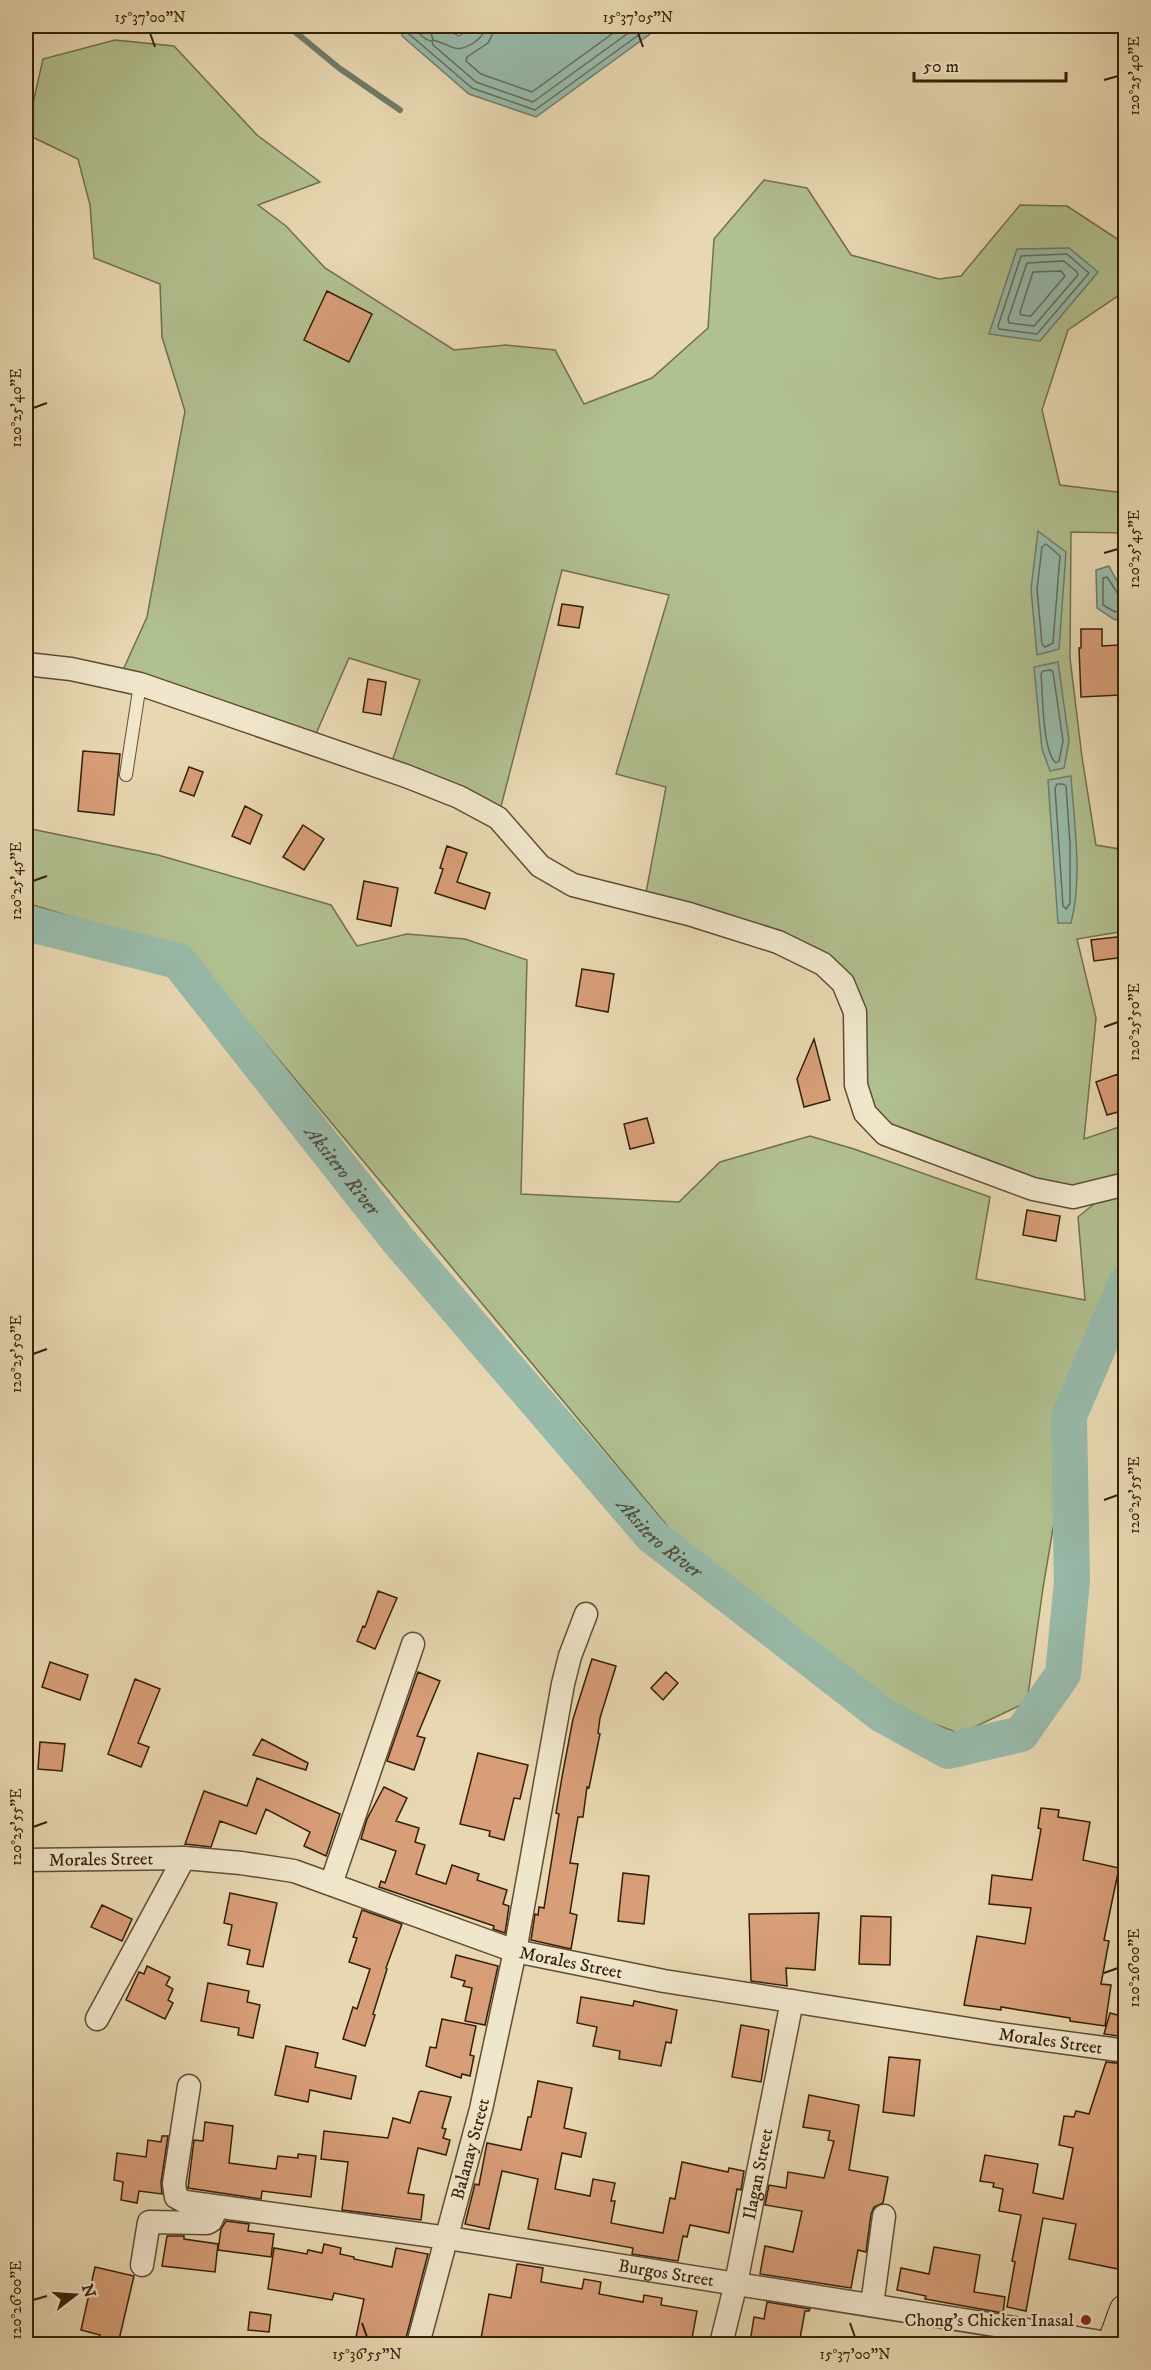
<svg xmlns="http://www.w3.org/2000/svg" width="1151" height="2370" viewBox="0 0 1151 2370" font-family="'IM FELL DW Pica',serif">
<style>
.green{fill:#b1c08f;stroke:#72704c;stroke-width:1.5}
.water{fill:#97baaa;stroke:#6f7c6a;stroke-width:1.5}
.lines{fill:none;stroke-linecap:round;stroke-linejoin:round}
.shore{stroke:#656c5a;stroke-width:1.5}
.stream{stroke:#6f7c6a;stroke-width:6}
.river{stroke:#97baaa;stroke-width:36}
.building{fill:#d89e78;stroke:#331f09;stroke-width:1.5}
.lane-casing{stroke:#604d33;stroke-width:14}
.street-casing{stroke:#604d33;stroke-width:25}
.highway-casing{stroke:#331f09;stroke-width:35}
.lane{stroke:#f0e6cc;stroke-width:12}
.street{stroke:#f0e6cc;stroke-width:22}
.highway{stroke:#e8d8b1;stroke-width:33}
.ticks{fill:none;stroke:#331f09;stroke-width:2}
.poi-dot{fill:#8f2418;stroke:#f0e6cc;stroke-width:2}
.labels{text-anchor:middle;stroke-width:4.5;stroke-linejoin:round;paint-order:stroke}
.street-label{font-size:18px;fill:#331f09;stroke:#f0e6cc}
.poi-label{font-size:18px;fill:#331f09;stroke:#f0e6cc;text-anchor:end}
.water-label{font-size:20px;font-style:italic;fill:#514e39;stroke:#f0e6cc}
.neatline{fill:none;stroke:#331f09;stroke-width:2}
.ticks-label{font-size:15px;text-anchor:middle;fill:#331f09}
</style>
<rect width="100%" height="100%" fill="#e8d8b1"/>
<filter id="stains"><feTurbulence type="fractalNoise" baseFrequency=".00333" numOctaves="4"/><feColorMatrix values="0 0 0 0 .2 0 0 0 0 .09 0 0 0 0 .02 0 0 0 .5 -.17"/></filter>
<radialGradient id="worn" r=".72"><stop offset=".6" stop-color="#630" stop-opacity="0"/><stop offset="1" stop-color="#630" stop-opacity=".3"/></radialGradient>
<path class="green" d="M115,40l59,6 83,89 63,47 -62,23 28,21 39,42 129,82 52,-5 49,5 29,54 68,-26 56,-50 6,-89 50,-59 43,8 44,67 88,24 22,-3 59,-71 47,1 58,38v47l-57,39 -26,80 18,75 65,8v40l-54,-1 -1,126 12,99 14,88 29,5v81l-48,8 19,79 -12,121 41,-14 1,157 -52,122 -31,184 -16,114 -67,32 -68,-27 -223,-179 -479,-575 -164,-50v-75l132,27 173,50 26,41 50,-12 58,5 62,21 -6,234 158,8 41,-40 90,-26 44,13 136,48 -14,82 109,21 -7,-83 33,-27 -38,7 -204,-79 -14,-106 -32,-48 -179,-61 22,-116 -50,-13 53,-179 -107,-25 -64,248 -109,-48 31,-90 -71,-22 -37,85 -189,-73 24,-53 38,-206 -23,-74 -2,-53 -66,-26 -4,-53 -12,-46 -52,-25 17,-75z"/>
<path class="water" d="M401,26h37l21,10 15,-10h187l-125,91 -67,-23 -67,-58z
M1069,248l29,24 -58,69 -51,-7 28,-85z
M1038,531l28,21 -7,97 -22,6 -6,-66z
M1109,566c10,21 21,27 13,51l-7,3 -18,-12 -1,-38z
M1058,662l11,79 -5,27 -14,3 -8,-22 -8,-82z
M1071,776c3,48 12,101 0,147h-13l-10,-143z"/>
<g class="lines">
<path class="shore" d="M407,26l2,8 63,54 63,22 116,-84
M415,26c1,6 11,15 17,15l1,4 43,37 57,20 105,-76
M429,26l4,14c19,4 21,16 42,2 6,-5 9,-8 10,-16
M494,26l-2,9 -4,8 -21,14 -1,4 15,13 51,18 91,-66
M1067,254l22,19 -52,61 -38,-5 -1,-3 23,-70z
M1064,261l13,11 1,3 -44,51 -25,-3 -1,-4 19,-56z
M1061,271l4,5 -34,40 -10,-1 -1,-3 13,-40z
M1046,544l14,12 -7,87 -8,4 -3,-3 -5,-55 5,-42z
M1126,597l-8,-3 -11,-17 -4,1v27l12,7 11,-4
M1051,670l2,2 10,69 -4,20 -3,2c-14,-12 -13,-69 -15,-89l2,-3z
M1057,784h6l3,2 4,58v59l-4,6 -3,-3 -8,-118z"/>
<path class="stream" d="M288,26l51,42 61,42"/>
<path class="river" id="s1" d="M26,923l152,38 220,279 254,296 229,178 67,37 73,-17 42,-60 9,-93 -3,-165 57,-133"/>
</g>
<path class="building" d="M327,291l45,23 -23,48 -45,-22z
M562,604l21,3 -4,21 -21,-3z
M1081,629h21v17l17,-1 1,50 -39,2 -2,-49h2z
M368,679l18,3 -5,33 -18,-3z
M83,751l37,3 -6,61 -36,-4z
M189,767l14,5 -9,24 -14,-5z
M245,806l17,9 -12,29 -18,-8z
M303,825l21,14 -20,31 -21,-13z
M447,846l20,7 -10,29 33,11 -5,16 -50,-16 8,-24 -3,-1z
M364,881l34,7 -7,38 -34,-7z
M1125,936v21l-31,4 -3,-21z
M582,969l32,5 -6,38 -32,-6z
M814,1039l16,61 -26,7 -7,-28z
M1118,1074l7,24v12l-18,5 -11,-33z
M647,1118l7,25 -24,6 -6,-25z
M1027,1210l33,6 -4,25 -33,-6z
M378,1591l19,7 -22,51 -18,-8 6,-15 2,1z
M592,1659l24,7 -16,52 -2,15 2,1 -11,54 -2,-1 -4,30h-5l-8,46 8,1 -8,49 7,2 -6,34 -40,-9 4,-26 3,1 1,-8 5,1 15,-94 -3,-1 6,-36 11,-58z
M50,1662l38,13 -8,25 -38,-13z
M418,1672l22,9 -23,55 8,2 -11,32 -27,-9z
M666,1672l12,11 -15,17 -12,-12z
M135,1679l25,10 -22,54 11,4 -8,20 -33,-13z
M262,1739l46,24 -2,7 -53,-15z
M40,1742l25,2 -3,27 -24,-2z
M478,1753l50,12 -8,34 -6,-1 -10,42 -15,-4 1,-5 -30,-7z
M257,1778l83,36 -14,42 -22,-10 6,-14 -44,-23 -10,25 -36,-13 -9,26 -26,-3 19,-53 43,15z
M384,1787l23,11 -11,23 23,7 -4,14 10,3 -9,29 30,10 6,-19 27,9 -2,6 30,10 -4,14 6,2 -4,27 -12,-4 1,-3 -115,-39 2,-6 4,2 11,-32 -35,-12 6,-20z
M1041,1808l18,2 -1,7 32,5 -7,38 36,8 -15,72 5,1 -8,43 10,1 -6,41 -35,-5v-3l-69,-11v3l-37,-5 13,-69 48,8 6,-36 -42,-4 3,-29 40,5 9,-51 -3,-1z
M623,1873l26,3 -5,48 -26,-3z
M230,1893l47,10 -14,64 -16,-3 3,-14 -22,-5 4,-20 -8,-2z
M102,1905l30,14 -10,22 -31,-14z
M362,1910l40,14 -16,44 1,1 -14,45 2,1 -10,31 -22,-7 10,-32 4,2 13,-40 -21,-7 8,-24 -4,-1z
M819,1913l-4,57 -29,-2 1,18 -36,-5 -2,-67z
M861,1916l30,1 -1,48 -31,-1z
M456,1955l42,11 -13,59 -20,-4 7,-33 -9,-2 2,-5 -14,-4z
M147,1966l23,11 -4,8 7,4 -5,11 5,3 -8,16 -39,-19 13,-28 5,2z
M208,1983l41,8 -2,11 13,3 -7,33 -15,-3 1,-7 -38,-7z
M581,1997l52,9 1,-5 43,9 -6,33 -5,-1 -5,24 -42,-7 1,-8 -27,-5 4,-19 -20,-4z
M1110,2013l11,3 1,-3h3v24l-21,-3z
M442,2019l34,7 -6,29 4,1 -4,20 -8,-2 -1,4 -35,-12 4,-19 6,1z
M741,2025l28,5 -8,52 -29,-5z
M286,2046l32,7 -3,14 41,9 -5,23 -41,-9 -2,12 -33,-7z
M889,2057l31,3 -6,56 -31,-4z
M1106,2062l19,2v88l-3,17 3,1v58l-7,41 -49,-10 7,-35 -33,-6 -17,93 -19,-4 8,-45 -3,-1 9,-46 -22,-4 4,-22 -10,-2 1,-4 -14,-2 5,-26 53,9 -5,29 30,6 10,-51 -14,-3 5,-29 10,1 2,-6 13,3z
M538,2081l34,7 -8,40 22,5 -5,24 -19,-4 -7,36 35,7 3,-17 22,4 -4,18h4l-4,22 52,10 7,-35 5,1 7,-37 46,10 1,-4 15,3 -3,19 -4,-1 -8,44 -39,-8 -3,12 -4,-1 -5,25 -46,-7 1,-6 -105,-19 10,-50 -36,-8 -13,58 -24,-5 10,-40 4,1 8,-42 34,7 7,-33h3z
M421,2091l30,6 -9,31 4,1 -3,9 7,2 -4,15 -28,-7 -10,45 16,2 -3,25 -79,-10 6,-48 -27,-3 3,-28 64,7 5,-20 17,5 9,-31z
M809,2095l50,10 -10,65 39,7 -5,26 -9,4 -3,7 -5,38 -8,-2 -7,38 -91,-14 5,-28 28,6 9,-41 -37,-6 4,-20 17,3 2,-16 36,6 10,-37 -6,-1 2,-9 -27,-4z
M205,2122l28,4 -4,37 47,6 2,-13 20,2v-4l18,2 -5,41 -49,-6 -1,8 -73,-11 6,-48 9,1z
M162,2136h6l-7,46 1,12 -23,-3 -2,12 -16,-3 2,-18 -9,-2 3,-27 29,4 2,-17 13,2z
M226,2221l23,3 -1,7 26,3 -3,23 -53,-7 3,-21z
M167,2236h17v3l34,5 -3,28 -53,-6z
M324,2244l17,4 -1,6 14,3v2l38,8 4,-19 32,6 -22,84 -5,-1 -2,7 -43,-7 8,-38 -30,-6 -2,7 -64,-11 6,-41 33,6 1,-4 14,3z
M934,2247l46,8 -6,37 31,5 -2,16 -78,-14 1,-3 -29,-6 4,-22 28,6z
M517,2264l26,4 -2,14 41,7 2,-10 17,3 -2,12 44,8 1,-7 18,3 -1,7 36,6 -6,33h-211l9,-50 22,4z
M95,2267l39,9 -16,68 -20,-4 2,-5 -19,-5z
M767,2302l43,7 -1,2h-4l-6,33h-35l-14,-2 4,-25 10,2z
M250,2312l21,3 -2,17 -21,-2z"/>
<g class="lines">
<defs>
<path id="lane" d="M126,775l14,-91"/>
<g id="street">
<path d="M26,664l45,5 69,15 266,92 53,21 39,21 42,48 33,19 116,29 89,28 45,22 20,19 12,29 1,73 9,28 20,21 148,55 40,8 53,-13"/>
<path id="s2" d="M26,1860l158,-2 57,5 53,8 221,80 149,30 330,52 132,18"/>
<path d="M331,1884l82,-240"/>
<path d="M97,2019l87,-161"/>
<path id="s3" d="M189,2086l-15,98 2,13 9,5 263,36 666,106"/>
<path d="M142,2265l7,-43 58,1 4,-2 6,-14"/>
<path d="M872,2305l12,-89"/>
<path id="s4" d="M418,2344l63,-235 34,-158 48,-267 7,-28 16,-42"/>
<path id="s5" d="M721,2344l15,-61 56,-282"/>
</g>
<path id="highway" d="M1114,2344l12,-33"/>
</defs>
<use href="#lane" class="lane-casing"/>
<use href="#street" class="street-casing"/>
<use href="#highway" class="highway-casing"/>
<use href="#lane" class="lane"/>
<use href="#street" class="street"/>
<use href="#highway" class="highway"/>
</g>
<path class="ticks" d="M150,33l5,14M638,33l5,14M1104,80l14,-4M33,408l14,-5M1104,553l14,-4M33,881l14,-5M1104,1027l14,-5M33,1354l14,-5M1104,1500l14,-5M33,1827l14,-5M1104,1973l14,-5M33,2300l14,-4M362,2323l5,14M850,2323l5,14"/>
<circle class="poi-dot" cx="1086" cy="2320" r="6"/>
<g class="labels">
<g class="street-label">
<text dy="6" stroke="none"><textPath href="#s2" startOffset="75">Morales Street</textPath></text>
<text dy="6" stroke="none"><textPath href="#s2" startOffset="561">Morales Street</textPath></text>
<text dy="6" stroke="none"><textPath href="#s2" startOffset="1047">Morales Street</textPath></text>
<text dy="6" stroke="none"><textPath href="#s4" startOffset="202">Balanay Street</textPath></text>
<text dy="6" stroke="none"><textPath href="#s5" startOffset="174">Ilagan Street</textPath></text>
<text dy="6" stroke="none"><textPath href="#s3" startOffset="609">Burgos Street</textPath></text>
</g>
<g class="poi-label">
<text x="1074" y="2326">Chong's Chicken Inasal</text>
</g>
<g class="water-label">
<text dy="7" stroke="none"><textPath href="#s1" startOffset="423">Aksitero River</textPath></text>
<text dy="7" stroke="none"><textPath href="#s1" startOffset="909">Aksitero River</textPath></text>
</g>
</g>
<rect width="1151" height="2370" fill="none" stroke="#e8d8b1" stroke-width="66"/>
<g transform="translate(75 2295) rotate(73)" stroke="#f0e6cc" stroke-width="4.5" paint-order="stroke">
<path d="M0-4.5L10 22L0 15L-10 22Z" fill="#331f09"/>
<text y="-9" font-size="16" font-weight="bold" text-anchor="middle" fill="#331f09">N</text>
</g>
<path d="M914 72v9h152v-9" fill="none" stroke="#331f09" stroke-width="3"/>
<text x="923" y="72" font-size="18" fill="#331f09" stroke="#f0e6cc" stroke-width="4.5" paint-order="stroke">50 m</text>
<rect x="33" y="33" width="1085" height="2304" class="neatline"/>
<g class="ticks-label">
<text x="150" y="22">15°37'00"N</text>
<text x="638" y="22">15°37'05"N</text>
<text transform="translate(1134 76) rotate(-90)" y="5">120°25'40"E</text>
<text transform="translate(16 408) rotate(-90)" y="5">120°25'40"E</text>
<text transform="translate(1134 549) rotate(-90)" y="5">120°25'45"E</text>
<text transform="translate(16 881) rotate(-90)" y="5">120°25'45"E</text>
<text transform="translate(1134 1022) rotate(-90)" y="5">120°25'50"E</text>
<text transform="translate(16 1354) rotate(-90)" y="5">120°25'50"E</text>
<text transform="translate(1134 1495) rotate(-90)" y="5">120°25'55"E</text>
<text transform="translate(16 1827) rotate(-90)" y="5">120°25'55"E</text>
<text transform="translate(1134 1968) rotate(-90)" y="5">120°26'00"E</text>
<text transform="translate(16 2300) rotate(-90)" y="5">120°26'00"E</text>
<text x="367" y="2359">15°36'55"N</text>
<text x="855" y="2359">15°37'00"N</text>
</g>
<rect width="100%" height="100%" filter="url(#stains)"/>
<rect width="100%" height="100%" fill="url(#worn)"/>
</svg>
